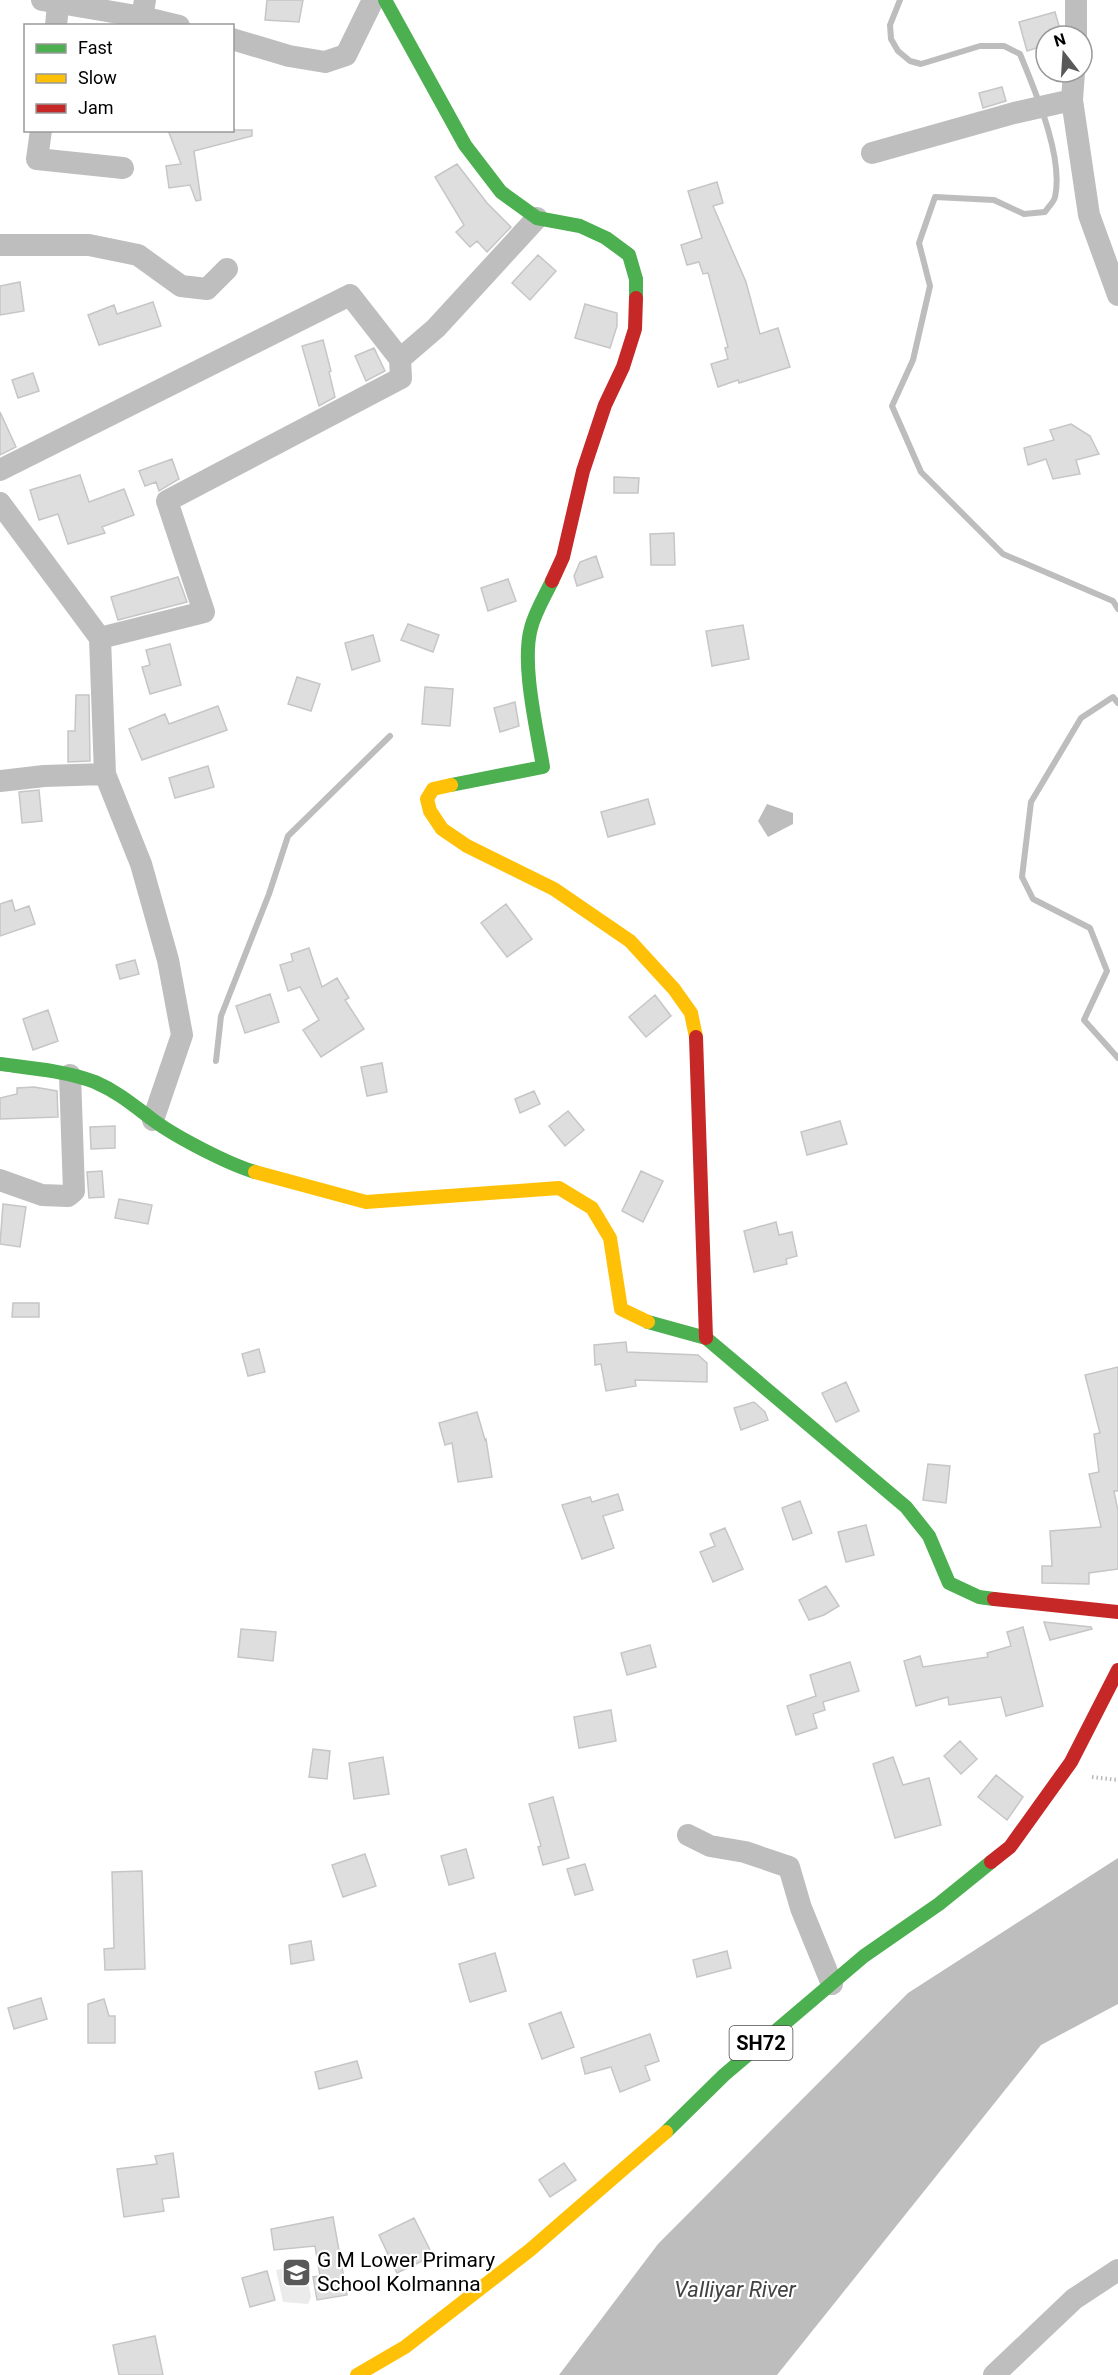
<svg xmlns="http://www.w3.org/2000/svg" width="1118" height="2375" viewBox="0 0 1118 2375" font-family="Roboto,sans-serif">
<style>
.green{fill:#ebebeb}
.water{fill:#bdbdbd}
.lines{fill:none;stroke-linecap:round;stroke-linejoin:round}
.stream{stroke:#bdbdbd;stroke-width:6}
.building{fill:#dedede;stroke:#c6c6c6;stroke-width:1.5}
.path{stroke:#b9b9b9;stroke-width:4;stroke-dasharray:1.5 3;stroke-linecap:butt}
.street{stroke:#bebebe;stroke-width:22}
.fast{stroke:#4caf50;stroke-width:14}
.slow{stroke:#ffc107;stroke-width:14}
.jam{stroke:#c62828;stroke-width:14}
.labels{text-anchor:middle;stroke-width:4.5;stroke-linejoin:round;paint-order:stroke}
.shield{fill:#fff;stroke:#4c4c4c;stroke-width:1.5}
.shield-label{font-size:20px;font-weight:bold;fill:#000}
.poi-label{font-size:21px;fill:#000;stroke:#fff;text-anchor:start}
.water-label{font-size:22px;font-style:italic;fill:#424242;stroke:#fff}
</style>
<rect width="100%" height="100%" fill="#fff"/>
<path class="green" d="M305,2265l6,32 -3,7 -25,-2 -7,-32z"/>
<path class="water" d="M767,804l26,9v11l-25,13 -10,-16z
M1118,1858v146l-77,41 -264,330h-218l99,-131 250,-251z"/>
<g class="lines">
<path class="stream" d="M900,0l-10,25 1,14 7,12 12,10 11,3 59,-18h24l16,8c15,37 44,103 35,143 -1,5 -7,10 -10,15l-21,2 -30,-14 -59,-3 -16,46 11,43 -17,74 -21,46 29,66 82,82 110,47 5,8
M1118,703l-5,-6 -32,21 -50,84 -9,75 11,22 57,29 17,43 -23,49 34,38
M216,1061l5,-45 48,-122 19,-58 102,-100"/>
</g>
<path class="building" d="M267,0h36l-4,22 -34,-2z
M1055,12l7,24h-16v9l-19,6 -8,-29z
M1002,87l4,14 -23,7 -4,-15z
M168,130h84v6l-58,15 7,49 -5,1 -6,-16 -21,3 -3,-22 15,-2z
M457,164l30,39 24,24 -24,25 -10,-11 -7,6 -14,-15 8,-7 -29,-48z
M717,182l6,21 -10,3 33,76 14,52 18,-6 12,39 -51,16 -1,-3 -20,7 -7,-23 17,-5 -3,-11 3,-1 -20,-74 -5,1 -4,-12 -12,3 -6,-20 21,-7 -14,-47z
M538,255l18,16 -26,29 -18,-17z
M20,282l4,29 -24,4v-29z
M153,302l8,24 -62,19 -11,-30 26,-10 3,9z
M585,304l32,9v13l-7,22 -35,-10z
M323,340l8,31 -2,1 6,25 -16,9 -17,-60z
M374,348l11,23 -19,10 -11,-25z
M33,373l6,18 -21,7 -6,-18z
M0,412l16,35 -16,8z
M1071,424l19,12 9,18 -23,6 4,14 -27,5 -7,-20 -18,6 -4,-17 30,-8 -4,-10z
M172,459l7,20 -20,12 -3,-9 -11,4 -6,-15z
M80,475l9,27 35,-13 10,26 -32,12 3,6 -37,11 -10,-30 -19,6 -9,-30z
M614,477l25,1 -1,15h-24z
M674,533l1,32h-24l-1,-31z
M596,556l7,21 -26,9 -3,-10 6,-14z
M178,577l9,25 -69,18 -7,-23z
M508,579l8,22 -28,10 -7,-23z
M408,624l31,11 -6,17 -32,-12z
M743,625l6,34 -37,7 -6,-35z
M373,635l7,26 -28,9 -7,-27z
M170,644l11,41 -31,9 -8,-27 8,-2 -4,-15z
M297,677l23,7 -9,27 -23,-7z
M425,687l28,2 -3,37 -28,-2z
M76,695h13l1,66 -22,1v-31h7z
M515,702l4,24 -19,6 -6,-24z
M218,706l9,24 -85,30 -13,-31 36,-15 4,10z
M208,766l6,21 -39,11 -6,-20z
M39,790l3,31 -20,2 -3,-31z
M648,799l7,25 -47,13 -7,-25z
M12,900l3,11 14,-5 6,18 -35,12v-32z
M506,904l26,35 -25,18 -26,-34z
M309,948l13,39 15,-9 12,20 -4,2 19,29 -43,28 -18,-27 16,-10 -19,-33 -12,4 -8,-26 13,-4 -2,-7z
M135,960l4,14 -19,5 -4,-14z
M270,994l9,28 -34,11 -9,-27z
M655,995l16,21 -25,21 -17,-20z
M48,1010l10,31 -25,9 -10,-31z
M382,1063l5,29 -20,4 -6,-29z
M34,1087l23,4 1,26 -58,2v-21l17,-4v-6z
M534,1091l6,13 -20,9 -5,-14z
M568,1111l16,19 -19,16 -16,-20z
M840,1121l7,23 -40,11 -6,-23z
M115,1126v22l-24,1 -1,-22z
M102,1171l2,26 -15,1 -2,-26z
M641,1171l22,10 -20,41 -21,-11z
M119,1199l33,6 -4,19 -33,-6z
M3,1204l23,3 -6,40 -20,-3z
M776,1222l3,13 13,-3 5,24 -11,3 1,5 -33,8 -10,-41z
M13,1303h26v14h-27z
M626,1342l1,10 71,3 9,8v19l-72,-2 1,6 -30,5 -5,-27 -6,1 -1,-20z
M259,1349l6,23 -17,4 -6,-22z
M1118,1367v124h-4l4,20v58l-29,4v11l-47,-1v-17h10l-2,-35 51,-4 -12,-53 10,-2 -5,-38 6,-1 -15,-58z
M846,1382l13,29 -23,11 -14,-29z
M754,1402l11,10 3,8 -27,10 -7,-22z
M477,1412l8,28 1,-1 6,38 -34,5 -6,-39 -7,2 -6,-22z
M928,1464l22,2 -4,37 -23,-3z
M618,1494l5,16 -20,6 11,32 -32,11 -20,-54 28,-8 2,5z
M800,1501l12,32 -19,7 -11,-32z
M866,1525l8,30 -28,7 -8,-30z
M725,1528l18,41 -30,13 -13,-30 15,-6 -5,-12z
M826,1586l13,20 -15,9 -15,5 -10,-20z
M1044,1622l47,5 1,2 -42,11z
M1023,1627l20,79 -37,10 -5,-19 -52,8 -1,-8 -32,9 -12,-45 16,-5 3,11 65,-10 -1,-4 24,-7 -4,-14z
M241,1629l35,3 -3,29 -35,-4z
M650,1645l6,22 -29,8 -6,-22z
M850,1662l9,29 -36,11 2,8 -12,4 4,14 -21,7 -9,-29 29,-10 -6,-21z
M611,1710l5,31 -37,7 -5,-31z
M960,1741l17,18 -16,15 -17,-18z
M313,1749l17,2 -3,28 -18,-2z
M383,1757l6,37 -35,5 -5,-36z
M893,1757l10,28 26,-7 12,47 -46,13 -22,-74z
M996,1775l27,22 -16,23 -29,-23z
M553,1797l16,61 -26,7 -5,-18 3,-1 -12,-42z
M466,1849l8,29 -25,7 -8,-29z
M365,1854l11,32 -33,11 -11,-32z
M585,1864l8,26 -18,5 -8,-26z
M142,1871l3,98 -40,1 -1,-21 10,-1 -2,-76z
M311,1941l3,19 -23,4 -2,-19z
M727,1951l4,17 -34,9 -4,-17z
M495,1953l11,38 -36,11 -11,-38z
M41,1998l6,21 -33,10 -6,-21z
M104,1999l5,17h6v27h-27v-39z
M561,2012l13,35 -32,12 -13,-35z
M650,2034l9,27 -14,5 5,14 -30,12 -9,-25 -26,7 -4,-16z
M357,2061l5,17 -43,11 -4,-17z
M173,2153l6,44 -17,2 2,12 -40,6 -7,-48 40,-5 -2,-8z
M564,2163l12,17 -26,17 -11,-17z
M333,2217l14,78 -30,5 -4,-23 7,-1 -5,-30 -41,4 -3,-21z
M414,2218l19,38 -36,17 -18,-38z
M267,2271l8,29 -25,7 -8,-29z
M155,2336l8,39h-44l-6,-30z"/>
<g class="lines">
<path class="path" d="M1092,1777l26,3"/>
<path class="street" d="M42,0l100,17 3,-17
M142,17l37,9
M56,26l2,-22
M1076,36v-36
M232,39l57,17 36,6 21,-7 27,-55
M1074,72l-2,28 17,115 29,80
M41,130l-4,29 86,9
M872,153l142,-40 58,-13
M0,245h89l49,10 43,31 26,3 20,-20
M0,470l350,-175 50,64
M0,503l100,135
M0,781l44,-5 61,-2
M153,1120l29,-85 -14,-75 -27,-96 -36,-90 -5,-136 104,-26 -37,-111 234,-123 -1,-19 36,-31 101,-110
M0,1180l42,15 26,1 6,-5 -4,-116
M688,1835l22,11 35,6 44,15 12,41 31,76
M994,2375l80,-76 44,-29"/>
<path class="fast" d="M385,0l80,145 36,47 36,26 43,8 26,12 23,17 7,24v19
M451,785l92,-18c-6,-38 -22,-103 -12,-139 4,-16 14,-32 21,-47
M0,1064c31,4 66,7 95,18 23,10 38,23 58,38 23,17 75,44 102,52
M648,1322l58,16 200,169 23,29 20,47 30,14 15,2
M666,2132l58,-57 140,-119 75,-52 52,-42"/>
<path class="slow" d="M451,785l-18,4 -6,10 3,12 12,18 25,17 87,43 76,52 44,48 17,24 5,24
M255,1172l111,30 193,-14 33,20 18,30 11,71 27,13
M357,2375l48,-28 125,-97 136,-118"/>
<path class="jam" d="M552,581l11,-24 20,-86 22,-66 18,-38 12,-38 1,-31
M696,1037l10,301
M994,1599l124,13
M991,1862l19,-15 61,-85 47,-92"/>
</g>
<defs>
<symbol id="school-square" viewBox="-11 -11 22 22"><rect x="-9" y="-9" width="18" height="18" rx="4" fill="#595959" stroke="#fff"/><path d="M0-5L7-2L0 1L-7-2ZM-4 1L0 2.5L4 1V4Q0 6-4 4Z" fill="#fff"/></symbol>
</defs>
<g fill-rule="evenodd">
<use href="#school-square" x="280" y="2256" width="33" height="33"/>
</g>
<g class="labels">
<rect class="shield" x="729.5" y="2026" width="63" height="34" rx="4.5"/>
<g class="shield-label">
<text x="761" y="2050">SH72</text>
</g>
<g class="poi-label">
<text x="317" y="2267">G M Lower Primary<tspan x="317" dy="24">School Kolmanna</tspan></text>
</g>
<g class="water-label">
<text x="735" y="2297">Valliyar River</text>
</g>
</g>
<rect x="24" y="24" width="210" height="108" fill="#ffffff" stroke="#999999" stroke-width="1.5"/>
<rect x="36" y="44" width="30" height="9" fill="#4caf50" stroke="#999999" stroke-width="1.5"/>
<text x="78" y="54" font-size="18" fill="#000000">Fast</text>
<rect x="36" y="74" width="30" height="9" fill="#ffc107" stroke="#999999" stroke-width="1.5"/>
<text x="78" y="84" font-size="18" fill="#000000">Slow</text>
<rect x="36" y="104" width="30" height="9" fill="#c62828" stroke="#999999" stroke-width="1.5"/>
<text x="78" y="114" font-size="18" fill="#000000">Jam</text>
<g transform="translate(1064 54) rotate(343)"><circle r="28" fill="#ffffff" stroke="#999999" stroke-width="1.5"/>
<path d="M0-4.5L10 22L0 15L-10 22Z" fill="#595959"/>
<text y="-9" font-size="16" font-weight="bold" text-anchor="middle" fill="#000000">N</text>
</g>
</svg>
